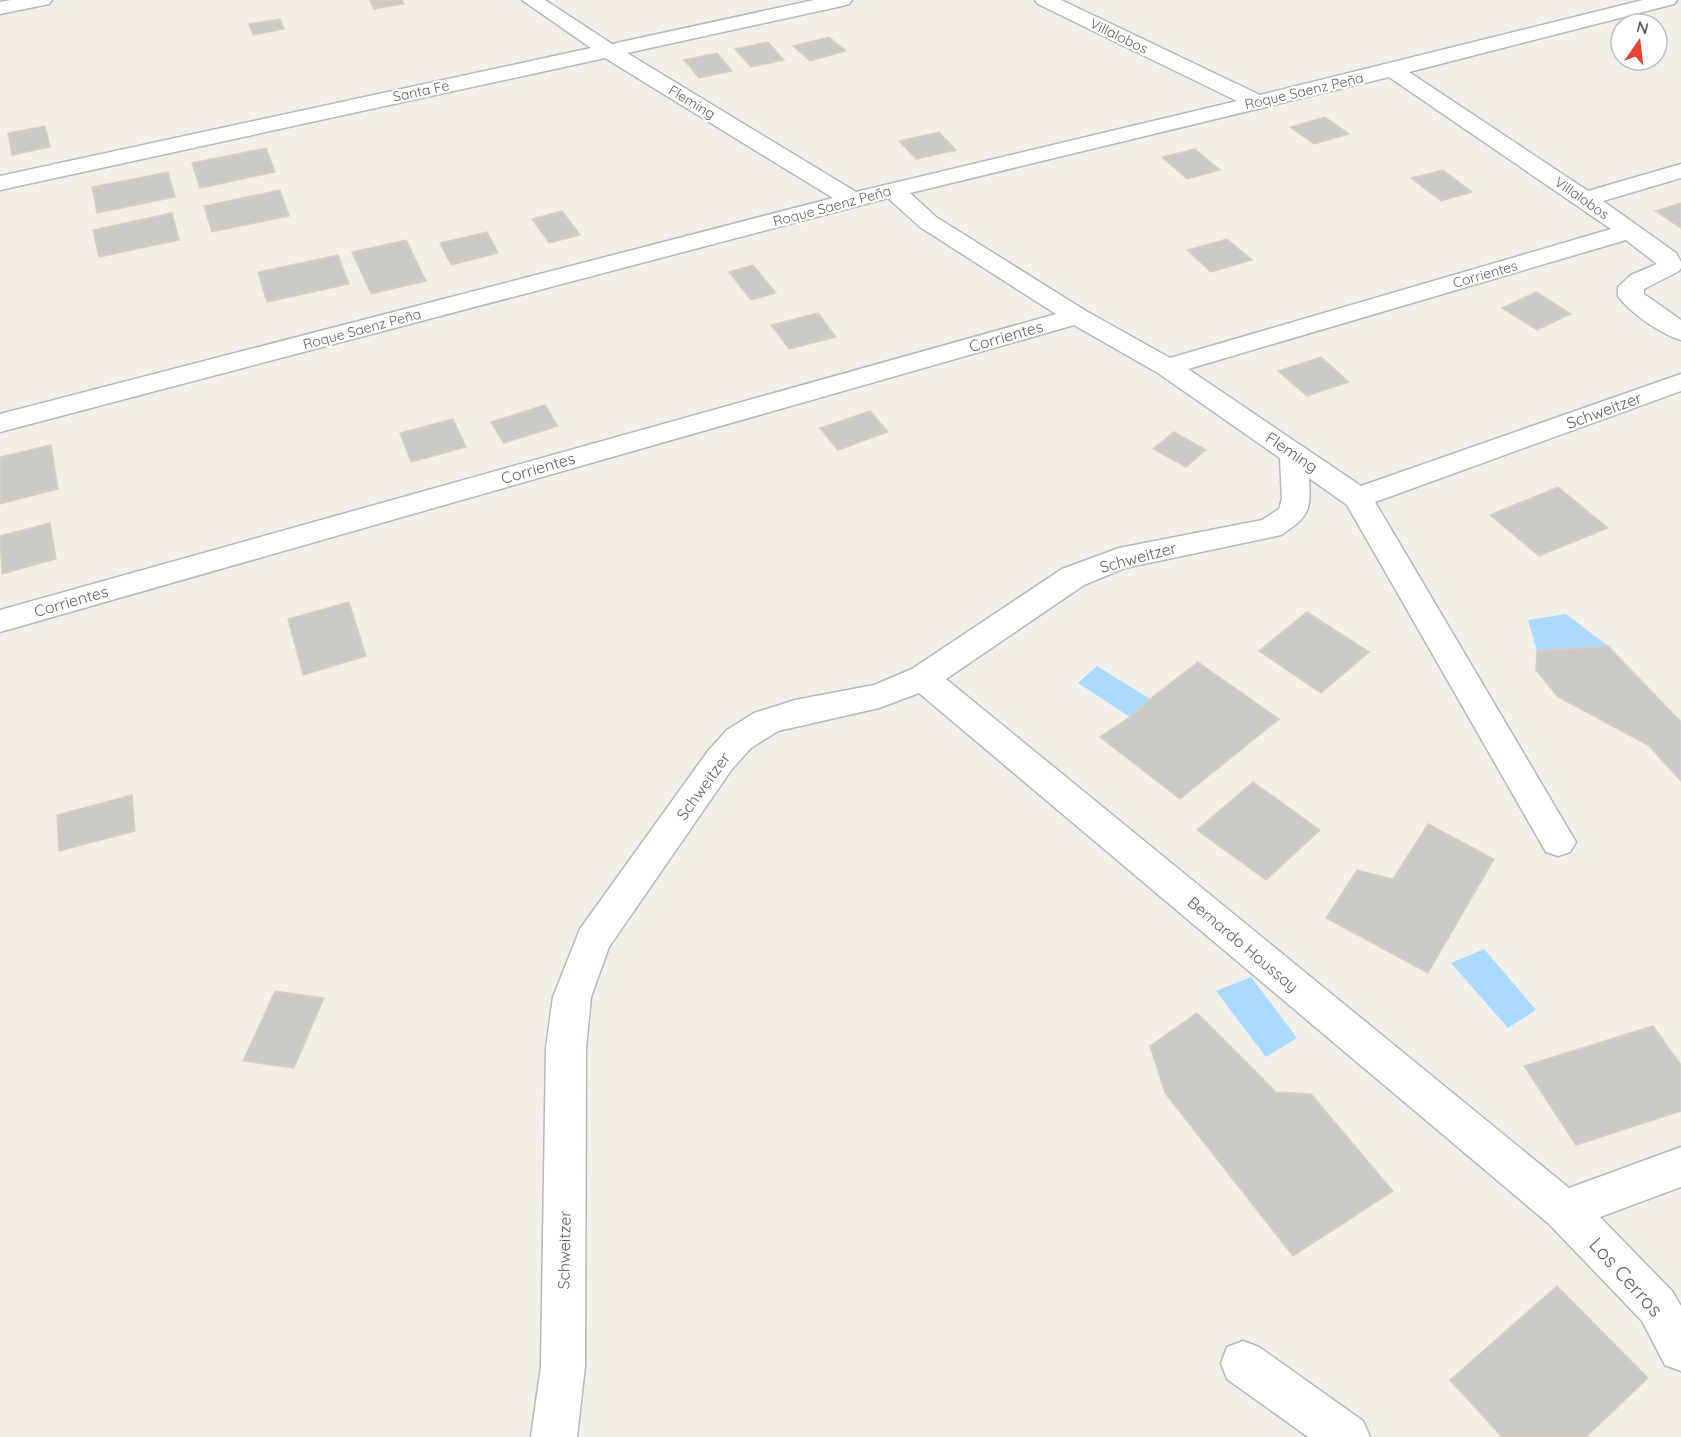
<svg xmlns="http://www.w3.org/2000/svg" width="1681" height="1437" viewBox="0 0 1681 1437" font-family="Quicksand,sans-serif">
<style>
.water{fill:#aadaff}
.building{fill:#cccac5;stroke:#d6d1c6;stroke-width:1.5}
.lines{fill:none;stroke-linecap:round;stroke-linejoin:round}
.minor-casing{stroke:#b5b8bc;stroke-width:3}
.minor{fill:#fff;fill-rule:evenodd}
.labels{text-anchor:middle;stroke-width:4.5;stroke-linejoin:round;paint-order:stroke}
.far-street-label{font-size:14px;fill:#5f6368;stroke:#fff}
.street-label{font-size:16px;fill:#5f6368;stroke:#fff}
.near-street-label{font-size:20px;fill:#5f6368;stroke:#fff}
</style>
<rect width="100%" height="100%" fill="#f1efe8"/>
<path class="water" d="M1566,614l42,32 -71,5 -9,-31z
M1097,666l53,33 -20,18 -52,-34z
M1484,949l52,61 -28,18 -57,-65z
M1251,977l46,61 -31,19 -50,-66z"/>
<path class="building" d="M370,0h32l2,4 -30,5z
M280,19l4,10 -31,6 -4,-11z
M829,37l17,14 -36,10 -17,-15z
M768,42l16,18 -33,7 -16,-18z
M717,53l15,18 -33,7 -15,-18z
M1325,117l24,17 -35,10 -24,-17z
M45,126l5,21 -38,8 -4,-22z
M939,132l17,18 -40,9 -17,-18z
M266,148l9,24 -75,16 -8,-25z
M1195,149l25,21 -33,9 -25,-22z
M1443,170l29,22 -31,9 -30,-23z
M168,172l7,25 -78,16 -5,-26z
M280,190l9,26 -77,16 -8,-26z
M1681,203v25l-26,-17z
M562,211l18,24 -31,8 -17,-24z
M172,213l7,27 -80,17 -6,-27z
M487,232l11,21 -47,12 -11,-22z
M1227,239l25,21 -41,12 -24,-22z
M406,240l20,41 -55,13 -19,-42z
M338,255l11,29 -82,18 -9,-30z
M753,265l23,28 -25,7 -22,-28z
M1536,292l35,22 -34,16 -35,-22z
M818,313l18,24 -47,12 -18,-24z
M1321,357l28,25 -42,14 -29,-25z
M545,405l13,21 -54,17 -13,-21z
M870,411l18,21 -50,18 -18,-22z
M453,419l13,28 -55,15 -11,-29z
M1174,432l32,18 -20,17 -33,-18z
M51,445l7,44 -58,15v-47z
M1558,487l50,41 -69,28 -49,-41z
M50,523l6,36 -54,15 -2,-38z
M349,602l17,54 -63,19 -15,-56z
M1307,612l62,40 -48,41 -62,-42z
M1608,646l73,76v59l-33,-36 -90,-48 -22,-27 1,-19z
M1198,662l81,57 -99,80 -80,-62 30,-20 20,-18z
M1253,782l67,48 -54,50 -69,-50z
M132,795l3,36 -76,20 -2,-36z
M1428,824l66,35 -66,114 -102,-55 31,-48 36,9z
M275,991l49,7 -30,70 -51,-7z
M1197,1013l79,79 35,2 82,97 -100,65 -128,-163 -15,-47z
M1653,1026l28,39v46l-105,34 -52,-79z
M1557,1286l91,92 -62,59h-84l-52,-57z"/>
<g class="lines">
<defs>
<path id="minor" d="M11,0h41l-3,4 -49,10v-12z
M522,0h23l67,44 202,-44h38l-3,4 -7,2 -215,47 229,139 381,-91 -199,-97 -3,-4h26l199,95 383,-95h34l-3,4 -265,68 179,119 93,-27v14l-78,23 73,52 5,9v6l-2,3 -35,18v5l37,26v20c-19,-5 -52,-28 -63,-44v-9l13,-12 26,-11 -31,-24 -438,129 173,117 320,-112v17l-306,111 195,330 6,10 -6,10 -12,4 -12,-4 -199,-347 -38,-27c2,34 0,38 -28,57l-156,33 -41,17 -138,94 623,509 112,-41v40l-81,30 72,74 9,15v65l-16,-6 -23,-44 -93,-97 -630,-531 -40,15 -101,23 -27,17 -19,21 -123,178 -18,50 -5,51 -1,318 -8,71h-46l10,-71 5,-318 7,-51 27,-68 128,-178 19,-21 27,-17 41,-13 79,-15 38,-16 150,-100 57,-21 143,-28 17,-11 3,-10 -2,-41 -122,-85 -84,-48 -1074,307v-22l1056,-296 -136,-87 -32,-29 -888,234v-18l833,-216 -228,-140 -605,132v-14l591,-128zM1389,77l222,152 -441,129 -84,-47 -150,-94 -26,-24z
M1243,1341l16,6 104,74 7,16h-62l-81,-58 -6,-16 6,-16z"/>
</defs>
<use href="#minor" class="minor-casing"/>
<use href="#minor" class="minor"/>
</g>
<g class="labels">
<g class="far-street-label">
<text transform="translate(1119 36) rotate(26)" y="5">Villalobos</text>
<text transform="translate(421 91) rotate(-12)" y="5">Santa Fe</text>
<text transform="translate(1304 91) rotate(-13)" y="5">Roque Saenz Peña</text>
<text transform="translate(692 102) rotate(31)" y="5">Fleming</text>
<text transform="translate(1582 198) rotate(35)" y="5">Villalobos</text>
<text transform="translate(832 206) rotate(-15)" y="5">Roque Saenz Peña</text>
<text transform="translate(1485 274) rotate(-16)" y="5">Corrientes</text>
<text transform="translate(362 329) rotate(-15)" y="5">Roque Saenz Peña</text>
</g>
<g class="street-label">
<text transform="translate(1006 336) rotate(-16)" y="6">Corrientes</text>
<text transform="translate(1604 410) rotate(-20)" y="6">Schweitzer</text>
<text transform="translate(1292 452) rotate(34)" y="6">Fleming</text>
<text transform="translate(538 468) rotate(-16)" y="6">Corrientes</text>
<text transform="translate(1138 557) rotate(-15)" y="6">Schweitzer</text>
<text transform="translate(71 601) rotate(-16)" y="6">Corrientes</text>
<text transform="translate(703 786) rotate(-54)" y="6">Schweitzer</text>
<text transform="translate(1243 944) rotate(40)" y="6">Bernardo Houssay</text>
<text transform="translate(564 1250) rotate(-89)" y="6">Schweitzer</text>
</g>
<g class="near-street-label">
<text transform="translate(1626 1277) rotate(48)" y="7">Los Cerros</text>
</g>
</g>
<g transform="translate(1639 42) rotate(14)"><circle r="28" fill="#ffffff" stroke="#bfc1c3" stroke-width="1.5"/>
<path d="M0-4.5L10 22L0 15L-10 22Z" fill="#ea4335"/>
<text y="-9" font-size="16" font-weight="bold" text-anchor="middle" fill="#5f6368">N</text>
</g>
</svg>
